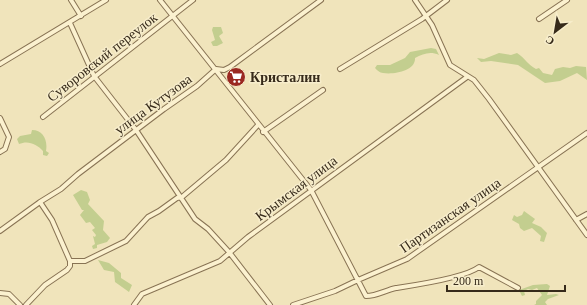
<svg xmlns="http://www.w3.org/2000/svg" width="587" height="305" viewBox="0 0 587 305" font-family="Georgia,serif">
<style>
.green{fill:#c3ce8f}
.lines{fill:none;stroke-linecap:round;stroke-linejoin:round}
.minor-casing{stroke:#887354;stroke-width:6}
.minor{stroke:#fbf1cf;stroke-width:4}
.labels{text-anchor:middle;stroke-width:3;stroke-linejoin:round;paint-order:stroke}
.street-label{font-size:14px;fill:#362a1a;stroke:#f7edcb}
.poi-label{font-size:14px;font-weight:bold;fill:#362a1a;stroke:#f7edcb;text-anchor:start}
</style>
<rect width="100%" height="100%" fill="#f0e4bb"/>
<path class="green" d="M213,27h8l2,6 -4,3 4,7 -6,3h-4l-2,-4 4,-2 -3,-10z
M431,48l5,1 3,6c-9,-4 -16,-1 -24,3 1,13 -22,17 -32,15 -3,0 -6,-3 -8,-5l2,-3h13l15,-7 5,-6z
M499,53l12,2 6,-2c8,5 11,12 19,16l3,-1 4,5 9,2 3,-6 8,-2 7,1 6,-2 10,1 1,13 -10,-7 -17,8 -15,2 -27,-18 -27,-4 -10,1 -4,-4 7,1z
M32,130c11,0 16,10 14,21l3,2 -2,3 -4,-1v-4c-6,-7 -15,-11 -24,-7l-2,-5 3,-3 11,-2z
M81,190l6,2 3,8 -2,4 16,17 -1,9 7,8 -3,4 -10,3v3l-4,1 -1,-3 3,-2 -2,-8 2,1 1,-2 -4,-5 3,-2 -5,-6 -4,1 -6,-8 4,-5h-2l-9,-15z
M524,211l11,8 -3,4 9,4 6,6 -3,9 -4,-1 1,-5 -9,-8 -8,3 -4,-3 -1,-4 -7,-4 2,-5 3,2 5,-2z
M98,260l11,3 12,10v5l11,7 -3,7 -14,-10 -1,-10 -10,-2z
M547,284l3,2 -3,9 9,-1 3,1 -11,4 -3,3 2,3h-13l2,-1v-3l6,-6 -5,-7 -5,2 -4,-1 -4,2 1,4 -3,1 -3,-6 14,-5z"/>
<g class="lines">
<defs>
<path id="minor" d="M71,0l10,16
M160,0l151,190 55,106c11,0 20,-6 30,-8 20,-3 69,-10 83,-21l39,21
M415,0l17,25 18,40 24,15 15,19 98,136
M539,19l28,-19
M70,23l24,53 42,54 59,89 13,10 21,23 41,53
M0,64l106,-64
M340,69l82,-50 25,-19
M43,117l150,-117
M0,118l9,19 -4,12 -5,3
M263,132l60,-42
M40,202l12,18 18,41
M576,220l11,-6
M0,231l40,-29 21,-13 17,-15 86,-65 33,-23 19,-17 8,1 6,-3 91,-67
M0,293l9,1 11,11
M26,305l19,-20 22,-15 3,-4v-5h15l41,-20 22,-24 11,-6 18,-13 5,-1 44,-37 32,-35
M134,305l8,-11 78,-33 28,-24 219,-160
M293,305l42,-14 23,-11 49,-21 180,-126"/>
</defs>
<use href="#minor" class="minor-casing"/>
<use href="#minor" class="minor"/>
</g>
<defs>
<symbol id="supermarket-disc" viewBox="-11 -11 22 22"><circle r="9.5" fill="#9a2821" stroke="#f7edcb"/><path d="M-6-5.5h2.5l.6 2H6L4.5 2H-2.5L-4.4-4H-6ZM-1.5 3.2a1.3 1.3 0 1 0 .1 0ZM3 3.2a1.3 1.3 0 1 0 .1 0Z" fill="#fff"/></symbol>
</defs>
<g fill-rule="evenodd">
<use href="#supermarket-disc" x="225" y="66" width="22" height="22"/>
</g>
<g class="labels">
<g class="street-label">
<text transform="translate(102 57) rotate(-38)" y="5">Суворовский переулок</text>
<text transform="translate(153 104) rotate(-36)" y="5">улица Кутузова</text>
<text transform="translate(296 188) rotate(-37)" y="5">Крымская улица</text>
<text transform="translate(450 215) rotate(-35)" y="5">Партизанская улица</text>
</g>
<g class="poi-label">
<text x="250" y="82">Кристалин</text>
</g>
</g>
<g transform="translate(555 32) rotate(211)" stroke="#f7edcb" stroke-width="3" paint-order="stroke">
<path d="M0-3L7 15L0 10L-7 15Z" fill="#362a1a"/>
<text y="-6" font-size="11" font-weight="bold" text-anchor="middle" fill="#362a1a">С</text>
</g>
<path d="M447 285v6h118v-6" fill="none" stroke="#362a1a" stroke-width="2"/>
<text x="453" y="285" font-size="12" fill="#362a1a" stroke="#f7edcb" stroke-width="3" paint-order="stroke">200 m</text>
</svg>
